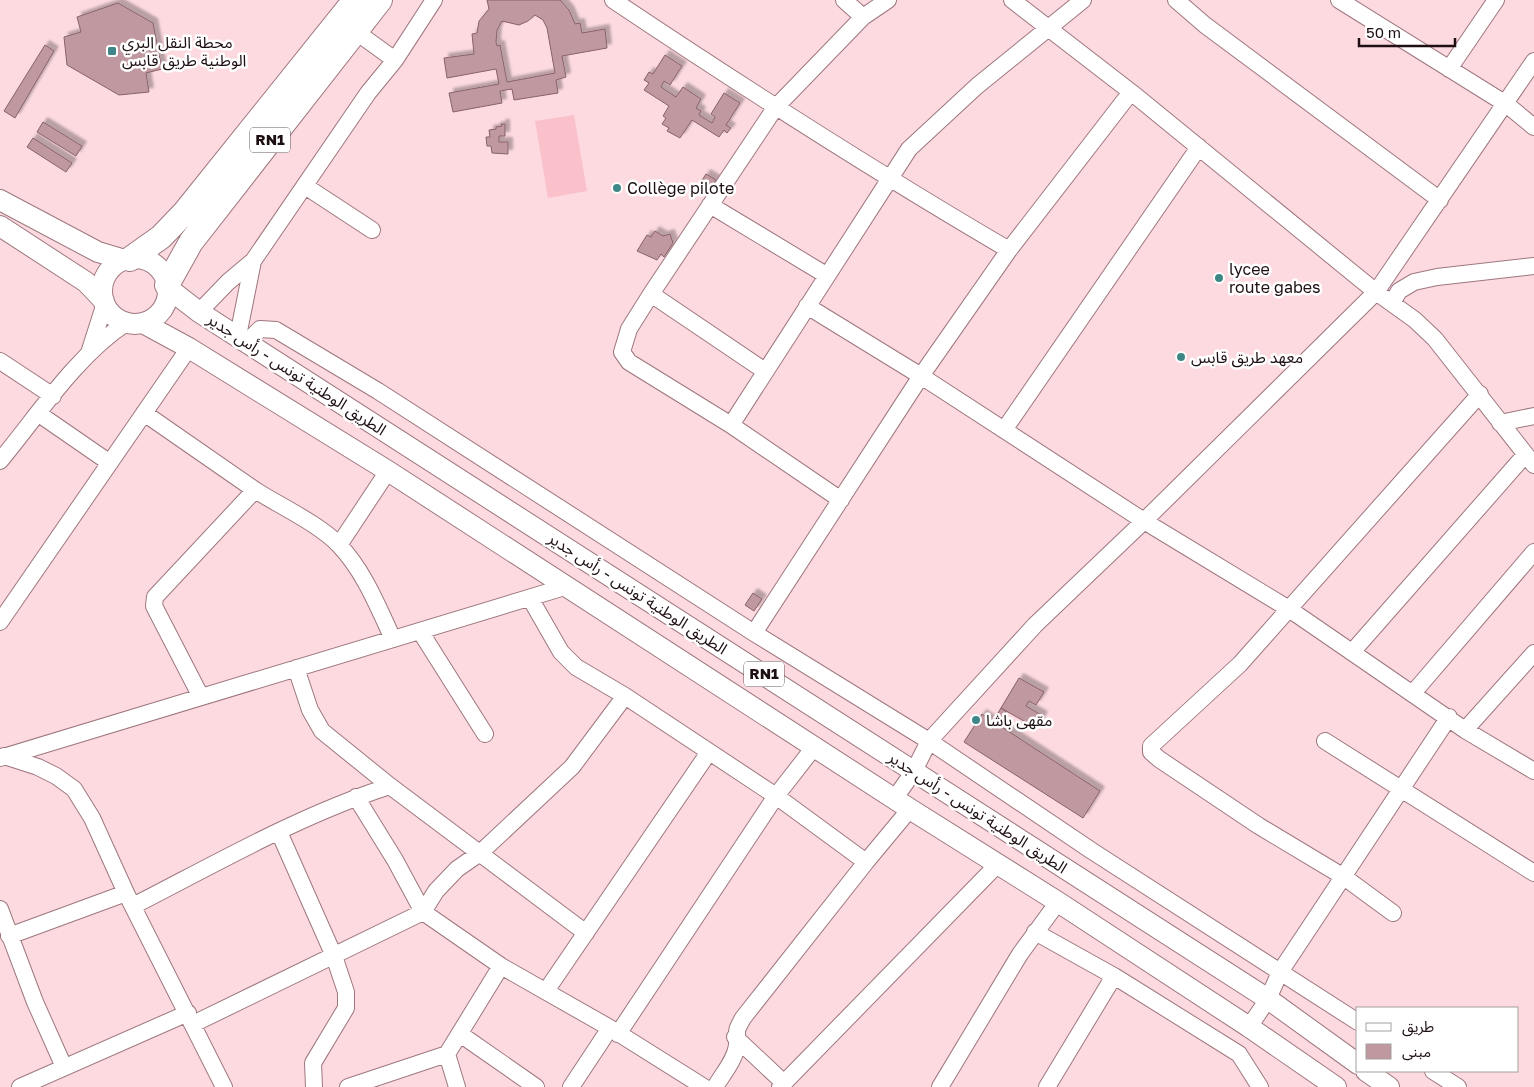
<svg xmlns="http://www.w3.org/2000/svg" width="1534" height="1087" viewBox="0 0 1534 1087" font-family="'Golos Text','Noto Sans Arabic',sans-serif">
<style>
.green{fill:#fac1cb}
.building{fill:#c0989f;stroke:#876269;fill-rule:evenodd;filter:url(#shadow)}
.lines{fill:none;stroke-linecap:round;stroke-linejoin:round}
.minor-casing{stroke:#9e777e;stroke-width:18}
.major-casing{stroke:#9e777e;stroke-width:22}
.highway-casing{stroke:#9e777e;stroke-width:26}
.minor{stroke:#fff;stroke-width:16}
.major{stroke:#fff;stroke-width:20}
.highway{stroke:#fff;stroke-width:24}
.poi-dot{fill:#3f8786;stroke:#fff;stroke-width:2}
.labels{text-anchor:middle;stroke-width:5;stroke-linejoin:round;paint-order:stroke}
.shield{fill:#fff;stroke:#615759;stroke-width:1}
.shield-label{font-size:15px;font-weight:bold;fill:#1d0f12}
.poi-label{font-size:16px;fill:#1d0f12;stroke:#fff;text-anchor:start}
.street-label{font-size:16px;fill:#1d0f12;stroke:#fff}
</style>
<defs>
<filter id="shadow"><feDropShadow dx="4.5" dy="-4.5" stdDeviation="1" flood-color="#0004"/></filter>
</defs>
<rect width="100%" height="100%" fill="#fcdae0"/>
<path class="green" d="M574,115l13,76 -39,7 -13,-77z"/>
<path class="building" d="M560,0l9,10 6,14 5,-1 2,10 23,-4 2,19 -45,8 4,21 -10,3 2,13 -44,7 -2,-11 -12,2 2,12 -49,9 -4,-19 50,-9 -3,-15 -49,9 -3,-20 30,-4 -2,-20 5,-1 2,-12 10,-12 -2,-9zM535,15l8,5 4,8 8,45 -48,9 -7,-37 -3,1 -1,-4 1,-12 5,-9 17,4 9,-4z
M118,3l35,20 9,46 -16,4 3,19 -30,3 -52,-30 -3,-28 17,-5 -4,-15z
M45,45l9,6 -39,67 -11,-7z
M665,55l17,11 -12,19 -6,-4 -3,6 15,10 7,-10 18,12 -5,9 5,3 -2,4 13,8 3,-6 -4,-3 13,-21 16,10 -14,22 5,3 -4,5 -3,-3 -5,7 -27,-17 -12,18 -13,-7 2,-3 -7,-4 4,-6 -3,-2 6,-10 -25,-16 5,-7 -5,-3 5,-8 4,2z
M43,122l39,24 -6,10 -39,-24z
M501,124h4v12h-6v6h9v12l-16,-1 -1,-7h-4l-1,-9h4l-1,-7 7,-1v-2l6,-1z
M33,138l39,25 -6,9 -39,-25z
M706,174l10,6 -7,11 -10,-6z
M655,231l8,5 7,-2 3,9 -9,14 -3,-3 -4,6 -20,-9 10,-16 4,2z
M753,593l9,6 -8,12 -9,-6z
M1019,678l25,14 -8,13 -7,-4 -3,5 17,10 -7,12 -35,-20z
M1001,708l5,3 -8,14 -5,-4z
M982,714l118,77 -17,27 -119,-76z"/>
<g class="lines">
<defs>
<path id="minor" d="M613,0c130,87 261,171 396,250
M844,0l19,17
M1012,0l119,92 245,200 39,28 20,19 99,126
M1176,0l29,25 235,175
M1339,0l167,104 28,23
M348,26l47,34
M1449,69l47,-69
M305,186l67,44
M710,205l116,70
M651,294l114,77
M1392,303l7,-12 15,-9 23,-5 97,-11
M807,306l114,70 223,145 145,88 176,121 69,41
M199,312l29,-30 25,-21 115,-168 27,-33 39,-60
M238,336l15,-75
M247,342l13,-13 16,1 102,61 376,242 175,108 163,110 266,171
M90,350l15,-47
M0,361l53,35
M144,413l111,77
M39,414l71,49
M1500,423l34,-7
M731,425l178,-276 68,-63 106,-86
M1004,430l195,-283
M0,461c38,-46 76,-105 126,-138
M841,500l-110,-75 -102,-63 -7,-10 7,-23 22,-35 124,-186 88,-91 25,-17
M339,545l49,-74
M530,598l31,54 15,15 49,29 151,100 90,66
M0,622l189,-274
M420,631l65,103
M754,633l167,-257 88,-126 122,-158
M1353,651l172,-196
M296,668l14,42 12,21 68,55 196,147
M1413,693l121,-141
M201,697l-47,-91 1,-9 100,-107c25,16 64,34 84,55 25,26 39,62 54,94
M1465,730l69,-77
M1325,741l209,132
M4,756l34,11 18,9 18,13 18,29 34,75 98,194
M0,758l568,-172
M356,797l39,63 28,52 78,54 109,62 94,59
M895,798l19,-27 15,-30 106,-116 109,-104 232,-229 158,-231
M279,832l55,124 12,36v16l-33,55 1,24
M133,906c84,-43 167,-91 257,-120
M0,909l35,93 29,65
M1393,913l-49,-36 -85,-51 -100,-67 -8,-7v-6l89,-82 240,-270
M1035,932l79,44 125,78 21,33
M9,936l117,-43
M546,991l163,-239
M193,1024l230,-112 13,-21 21,-22 23,-16 92,-86 53,-71
M1249,1027l19,-28 12,-27 169,-255
M460,1034l76,53
M618,1034l158,-238 39,-50
M735,1037l49,46
M1433,1071l25,16
M20,1087l168,-74
M348,1087l99,-33
M457,1087l-10,-33 54,-88
M571,1087l39,-59
M715,1087c7,-12 21,-28 22,-43 1,-15 -3,-10 6,-26l123,-156 44,-53
M780,1087l218,-223
M940,1087l80,-133 38,-52
M1047,1087l67,-111"/>
<path id="major" d="M0,200l98,52 27,8
M0,226l86,56 18,19
M102 291a33 33 0 1 1 66 0a33 33 0 1 1-66 0Z
M168,288l31,24 1069,687 90,65
M143,323l46,25 199,123 522,338 148,93 191,125 87,60
M1366,1071l23,16"/>
<path id="highway" d="M130,259l31,-22 24,-25 170,-212
M167,285l24,-43 189,-242"/>
</defs>
<use href="#minor" class="minor-casing"/>
<use href="#major" class="major-casing"/>
<use href="#highway" class="highway-casing"/>
<use href="#minor" class="minor"/>
<use href="#major" class="major"/>
<use href="#highway" class="highway"/>
</g>
<g class="poi-dot">
<rect x="107" y="46" width="10" height="10" rx="2.5"/>
<circle cx="617" cy="188" r="5"/>
<circle cx="1219" cy="278" r="5"/>
<circle cx="1181" cy="357" r="5"/>
<circle cx="976" cy="720" r="5"/>
</g>
<g class="labels">
<g class="shield">
<rect x="250" y="127.5" width="40" height="25" rx="4"/>
<rect x="744" y="661.5" width="40" height="25" rx="4"/>
</g>
<g class="shield-label">
<text x="270" y="145">RN1</text>
<text x="764" y="679">RN1</text>
</g>
<g class="poi-label">
<text x="122" y="48">محطة النقل البري<tspan x="122" dy="18">الوطنية طريق قابس</tspan></text>
<text x="627" y="194">Collège pilote</text>
<text x="1229" y="275">lycee<tspan x="1229" dy="18">route gabes</tspan></text>
<text x="1191" y="363">معهد طريق قابس</text>
<text x="986" y="726">مقهى باشا</text>
</g>
<g class="street-label">
<text transform="translate(297 374) rotate(33)" y="6">الطريق الوطنية تونس - رأس جدير</text>
<text transform="translate(638 593) rotate(33)" y="6">الطريق الوطنية تونس - رأس جدير</text>
<text transform="translate(978 812) rotate(33)" y="6">الطريق الوطنية تونس - رأس جدير</text>
</g>
</g>
<rect x="1356" y="1007" width="162" height="65" fill="#ffffff" stroke="#a59fa0"/>
<rect x="1366" y="1023" width="25" height="8" fill="#ffffff" stroke="#a59fa0"/>
<text x="1402" y="1032" font-size="15" fill="#1d0f12">طريق</text>
<rect x="1366" y="1044" width="25" height="15" fill="#c0989f" stroke="#a59fa0"/>
<text x="1402" y="1057" font-size="15" fill="#1d0f12">مبنى</text>
<path d="M1359 38v8h96v-8" fill="none" stroke="#1d0f12" stroke-width="2.5"/>
<text x="1366" y="38" font-size="15" fill="#1d0f12" stroke="#ffffff" stroke-width="4" paint-order="stroke">50 m</text>
</svg>
